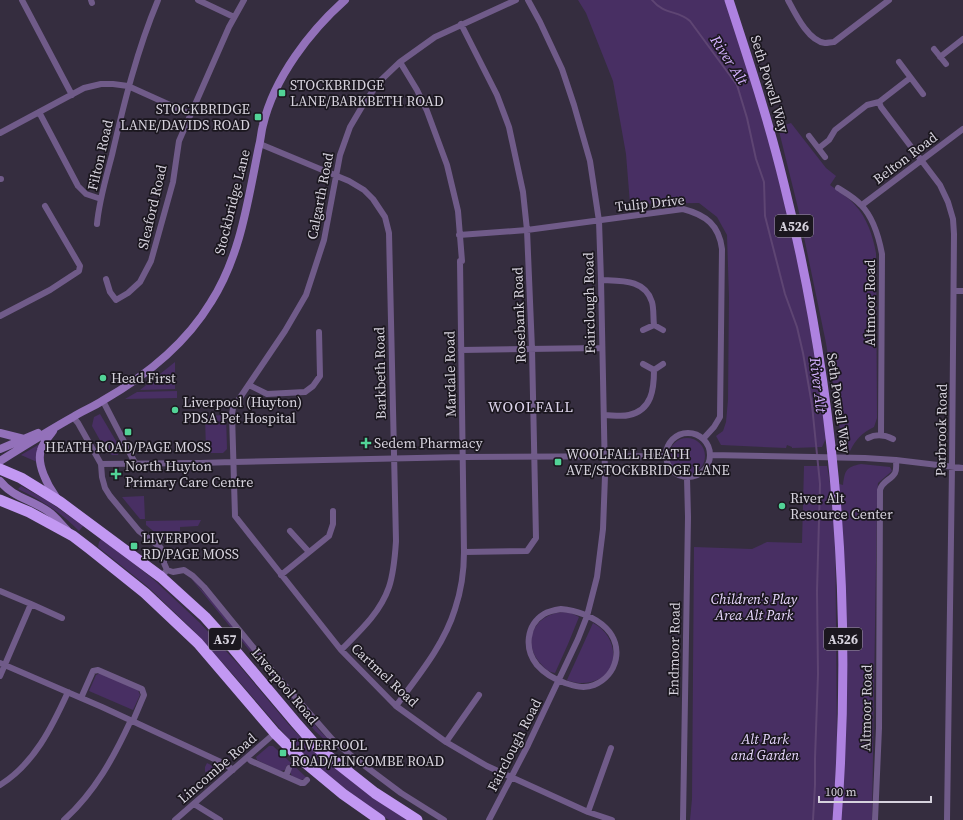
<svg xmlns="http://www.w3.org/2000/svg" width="963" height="820" viewBox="0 0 963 820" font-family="'Source Serif 4',serif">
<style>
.green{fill:#482f63}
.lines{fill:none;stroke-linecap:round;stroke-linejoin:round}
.stream{stroke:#5e4573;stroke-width:2}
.street{stroke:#705b89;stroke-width:6}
.secondary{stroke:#9371ba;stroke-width:8}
.primary{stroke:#ae82e0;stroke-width:9}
.highway{stroke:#c298f2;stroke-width:11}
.poi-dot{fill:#52d397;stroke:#1b171f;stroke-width:1.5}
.labels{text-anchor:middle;stroke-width:3.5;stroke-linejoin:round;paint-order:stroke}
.shield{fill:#1b171f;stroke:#9e9aa4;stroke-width:1}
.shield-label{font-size:13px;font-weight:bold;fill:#d6d2dd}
.street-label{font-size:14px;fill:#d6d2dd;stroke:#1b171f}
.poi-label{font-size:14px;fill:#d6d2dd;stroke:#1b171f;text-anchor:start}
.park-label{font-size:14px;font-style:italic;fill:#e8d8fe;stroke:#1b171f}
.water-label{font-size:15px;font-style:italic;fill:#d2b0fc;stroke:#1b171f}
.neighbourhood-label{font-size:15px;letter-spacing:1px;fill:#ded5ec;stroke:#1b171f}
</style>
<rect width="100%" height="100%" fill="#352d3f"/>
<path class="green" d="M578,0h148l37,116 38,155 26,165 -5,11 -30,1v-1l-5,-2 -1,3 -65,-3 -5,-9 7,-5 3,-9 2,-22 1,-103 -2,-62 -10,-18 -18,-14 -69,1 -4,-50 -13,-73 -27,-68z
M791,123l35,45 10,8 -6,9c8,6 18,12 25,20 12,13 18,31 21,48l1,165 -3,9c-12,6 -18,12 -24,24l-5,-2 -3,-7 -16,-99 -28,-135 -20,-81z
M175,362v27l-35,1z
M177,391v7l-52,1 12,-7z
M100,414l19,32v5l-1,4h-6l-6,-4 -14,-25 2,-9z
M226,415l1,34 -4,4h-16l-1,-2 -1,-35z
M669 456a18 18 0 1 1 36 0a18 18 0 1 1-36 0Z
M38,445h2l-3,17 -16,-7z
M861,464l29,3 2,4 -14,12 -1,15 -5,322h-35l3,-42 -4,-295 7,2c2,-15 3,-18 18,-21z
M804,466h23l8,45 2,236 -4,73h-143l2,-21 2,-252 58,2 15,-7 35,1z
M21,486l27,15 35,25 -4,5c-17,-18 -38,-31 -61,-42z
M144,496l1,23h-5l-18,-22z
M201,520l-3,6 -18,1v7l-17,5 -17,-14v-4z
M102,538l51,41 47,44 38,41 51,61 19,20 23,19 78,56h-20l-21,-13 -68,-55 -70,-81 -37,-41 -45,-43 -50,-40 1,-5z
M189,576l23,25 81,99 -1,1 -8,-8z
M563,612l8,1 8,4 -11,27 -13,29c-6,-1 -10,-4 -13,-8 -22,-22 -8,-51 21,-53z
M593,623c26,13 29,52 -2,59 -8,2 -15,1 -22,-1l-2,-1z
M100,673l38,17 2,5 -7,15 -44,-19 7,-16z
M295,701l23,28 11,11 -2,2 -12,-11 -20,-25 -2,-4z
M269,746h4l34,32 -6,2 -9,-4 -2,-4 2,-5 -5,-2 -2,5 -5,1 -23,-11 -1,-3z
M207,763l14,7v2l-6,5 -5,-6 -5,1v-5z"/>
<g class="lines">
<path class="stream" d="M652,0c12,15 26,10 38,21l47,64 10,33 9,41 8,23 1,34 20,78 12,33 6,26 9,52 8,79 -3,107 1,83 -3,84v27l-2,35"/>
<path class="street" d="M22,0l50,95
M91,0l1,3
M198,0l36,17
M516,0l-81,37 -35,25 -21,20 -16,23 -13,22 -10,28 -16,85 -18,55 -21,36 -52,77 -1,6 3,102 106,134 55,56 50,36 41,24 24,11 77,35 24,8
M788,0c7,13 20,41 37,43 3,0 6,-1 9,-1l55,-42
M461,24l36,71 12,32 14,65 4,38 5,119 4,189 -9,13 -63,1
M934,49l12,15
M940,57l23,-18
M899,62l24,32
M879,102l2,5 59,78 8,17 5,17 1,15 -2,233 -5,353
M39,112l39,74 8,8 15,5
M0,133l84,-45 17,-4h12l15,2 62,28
M809,136l16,21
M260,144l89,37 15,9 9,9 12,18 4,16 7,308c-1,15 -2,31 -7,46 -9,26 -29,44 -48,63
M819,148l10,-8 6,-10 32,-25 12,-3 31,-24
M0,179h1
M838,188c8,5 17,10 23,17 12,12 18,33 21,49l-1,181
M862,205l101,-76
M97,224c2,-23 9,-46 15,-69 12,-52 25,-105 46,-155
M459,235l68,-5 156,-21c23,6 36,16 39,40l-2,168 -6,10 -11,12
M106,279l4,13 6,8 12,-7 12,-11 11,-21 22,-79 6,-41 50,-114 15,-27
M601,280c20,1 44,-1 51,22 2,7 1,16 2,23
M954,291h9
M0,316l50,-26 29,-19 1,-5 -35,-60
M643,330l11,-5 9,5
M461,350l141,-2
M643,364l11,6 9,-6
M249,385l18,9 38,-2 8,-6 7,-10 -1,-44
M103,401l32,62
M604,415c7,0 18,2 25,0 23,-5 25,-26 25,-45
M73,417l5,6 23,41 1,13 3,11 5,8 29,35 21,16 4,5v11l3,7
M666 455a22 22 0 1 1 44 0a22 22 0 1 1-44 0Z
M868,438c8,-4 17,-3 25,1
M710,455l155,3 31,2 67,8
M101,464l99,-1 33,-1 230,-5 202,-1
M290,531l19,21
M281,575l48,-39 4,-12v-13
M161,577l6,-7 6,2 11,-2 9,6 11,11 71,87 57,65 17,15 52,39 43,27
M0,591l31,13
M561,609c15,1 34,8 45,19 18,18 12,47 -12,57 -10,4 -20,1 -29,-2 -11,-4 -21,-10 -28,-18 -13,-16 -11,-40 7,-51 5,-3 11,-4 17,-5z
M0,663l102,44 123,57 8,6
M0,676l31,-72 31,14
M81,698l12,-27 5,-1 44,19 2,6 -11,26
M396,706c22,-30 48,-61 59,-97 6,-18 9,-38 9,-57l-4,-291h2l-4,-50 -11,-46 -20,-54 -10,-21 -17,-28
M446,742l33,-47
M248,758l3,3 50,22h3l3,-3
M286,776l3,-8
M0,785c34,-21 52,-58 68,-93
M194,804l26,16
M588,812l23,-64
M64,820c31,-28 50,-63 67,-100
M175,820l100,-87
M489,820l39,-75 50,-106 9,-23 10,-39 6,-48 2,-53 -4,-196 -2,-59 -9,-60 -16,-56 -12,-36 -22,-47 -12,-22
M683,820l5,-303 -1,-39
M875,820l4,-92 1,-238c2,-9 11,-10 15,-17 2,-4 1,-9 1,-13"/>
<path class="secondary" d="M53,431c-4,5 -10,12 -12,19 -5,14 7,36 15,47
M0,433l24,6
M0,449l38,-16
M0,461c24,-15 48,-30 73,-44 9,-6 20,-10 29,-16 44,-25 83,-56 109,-99 30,-47 37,-103 48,-156 2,-7 2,-14 4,-21 11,-47 47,-94 82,-125
M0,481c12,16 33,19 49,31 6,4 12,12 18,18"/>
<path class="primary" d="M729,0c20,61 40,122 55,184 52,208 69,423 53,636"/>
<path class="highway" d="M0,469l21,9 39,24 101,75 44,40 27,30 64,76 22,25 57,45 42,27
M0,500l29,12 44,24 17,13 55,44 53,50 77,90 27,27 41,34 37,26"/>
</g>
<g class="poi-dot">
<rect x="278" y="89" width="8" height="8" rx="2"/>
<rect x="254" y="113" width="8" height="8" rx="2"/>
<circle cx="103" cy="378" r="4"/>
<circle cx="175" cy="410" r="4"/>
<rect x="124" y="428" width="8" height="8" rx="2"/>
<path d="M364 437h4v4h4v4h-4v4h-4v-4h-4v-4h4z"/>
<rect x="554" y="458" width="8" height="8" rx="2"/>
<path d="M114 468h4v4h4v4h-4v4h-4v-4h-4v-4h4z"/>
<circle cx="782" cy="506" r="4"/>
<rect x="130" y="542" width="8" height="8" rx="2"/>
<rect x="279" y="749" width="8" height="8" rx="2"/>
</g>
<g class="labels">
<g class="shield">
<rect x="775" y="215" width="38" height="22" rx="3"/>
<rect x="209" y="628" width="32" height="22" rx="3"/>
<rect x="824" y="628" width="38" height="22" rx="3"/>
</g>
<g class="shield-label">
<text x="794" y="231">A526</text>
<text x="225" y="644">A57</text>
<text x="843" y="644">A526</text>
</g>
<g class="street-label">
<text transform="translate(770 84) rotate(73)" y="5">Seth Powell Way</text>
<text transform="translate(100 155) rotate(-77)" y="5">Filton Road</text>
<text transform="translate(905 158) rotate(-37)" y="5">Belton Road</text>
<text transform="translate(320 196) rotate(-79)" y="5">Calgarth Road</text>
<text transform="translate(232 202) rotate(-76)" y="5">Stockbridge Lane</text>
<text transform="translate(650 203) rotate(-6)" y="5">Tulip Drive</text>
<text transform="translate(152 207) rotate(-77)" y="5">Sleaford Road</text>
<text transform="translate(589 303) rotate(-91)" y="5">Fairclough Road</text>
<text transform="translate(870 303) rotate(-90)" y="5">Altmoor Road</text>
<text transform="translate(519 315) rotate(-92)" y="5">Rosebank Road</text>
<text transform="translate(380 373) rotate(-91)" y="5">Barkbeth Road</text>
<text transform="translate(450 374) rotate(-91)" y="5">Mardale Road</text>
<text transform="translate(839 403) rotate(82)" y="5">Seth Powell Way</text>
<text transform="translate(941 430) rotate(-89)" y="5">Parbrook Road</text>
<text transform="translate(674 649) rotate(-89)" y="5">Endmoor Road</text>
<text transform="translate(385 675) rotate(43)" y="5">Cartmel Road</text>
<text transform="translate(285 686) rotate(50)" y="5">Liverpool Road</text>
<text transform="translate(866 708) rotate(-89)" y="5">Altmoor Road</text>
<text transform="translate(514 745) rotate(-63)" y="5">Fairclough Road</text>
<text transform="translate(217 768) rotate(-41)" y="5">Lincombe Road</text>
</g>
<g class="poi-label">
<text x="290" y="90">STOCKBRIDGE<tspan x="290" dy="16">LANE/BARKBETH ROAD</tspan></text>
<text x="250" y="114" text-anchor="end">STOCKBRIDGE<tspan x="250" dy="16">LANE/DAVIDS ROAD</tspan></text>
<text x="111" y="383">Head First</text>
<text x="183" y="407">Liverpool (Huyton)<tspan x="183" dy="16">PDSA Pet Hospital</tspan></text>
<text x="374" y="448">Sedem Pharmacy</text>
<text x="128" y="452" text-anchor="middle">HEATH ROAD/PAGE MOSS</text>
<text x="566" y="459">WOOLFALL HEATH<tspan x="566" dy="16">AVE/STOCKBRIDGE LANE</tspan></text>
<text x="125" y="471">North Huyton<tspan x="125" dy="16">Primary Care Centre</tspan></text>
<text x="790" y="503">River Alt<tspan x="790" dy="16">Resource Center</tspan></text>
<text x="142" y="543">LIVERPOOL<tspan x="142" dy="16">RD/PAGE MOSS</tspan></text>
<text x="291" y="750">LIVERPOOL<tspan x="291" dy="16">ROAD/LINCOMBE ROAD</tspan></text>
</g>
<g class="park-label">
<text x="754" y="604">Children's Play<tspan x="754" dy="16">Area Alt Park</tspan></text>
<text x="765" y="744">Alt Park<tspan x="765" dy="16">and Garden</tspan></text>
</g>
<g class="water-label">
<text transform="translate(729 60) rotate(57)" y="5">River Alt</text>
<text transform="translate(818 385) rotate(83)" y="5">River Alt</text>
</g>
<g class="neighbourhood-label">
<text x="531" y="412">WOOLFALL</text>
</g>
</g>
<path d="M819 796v6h112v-6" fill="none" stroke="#d6d2dd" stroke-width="2"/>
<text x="825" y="796" font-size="12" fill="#d6d2dd" stroke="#1b171f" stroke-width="3" paint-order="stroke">100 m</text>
</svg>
